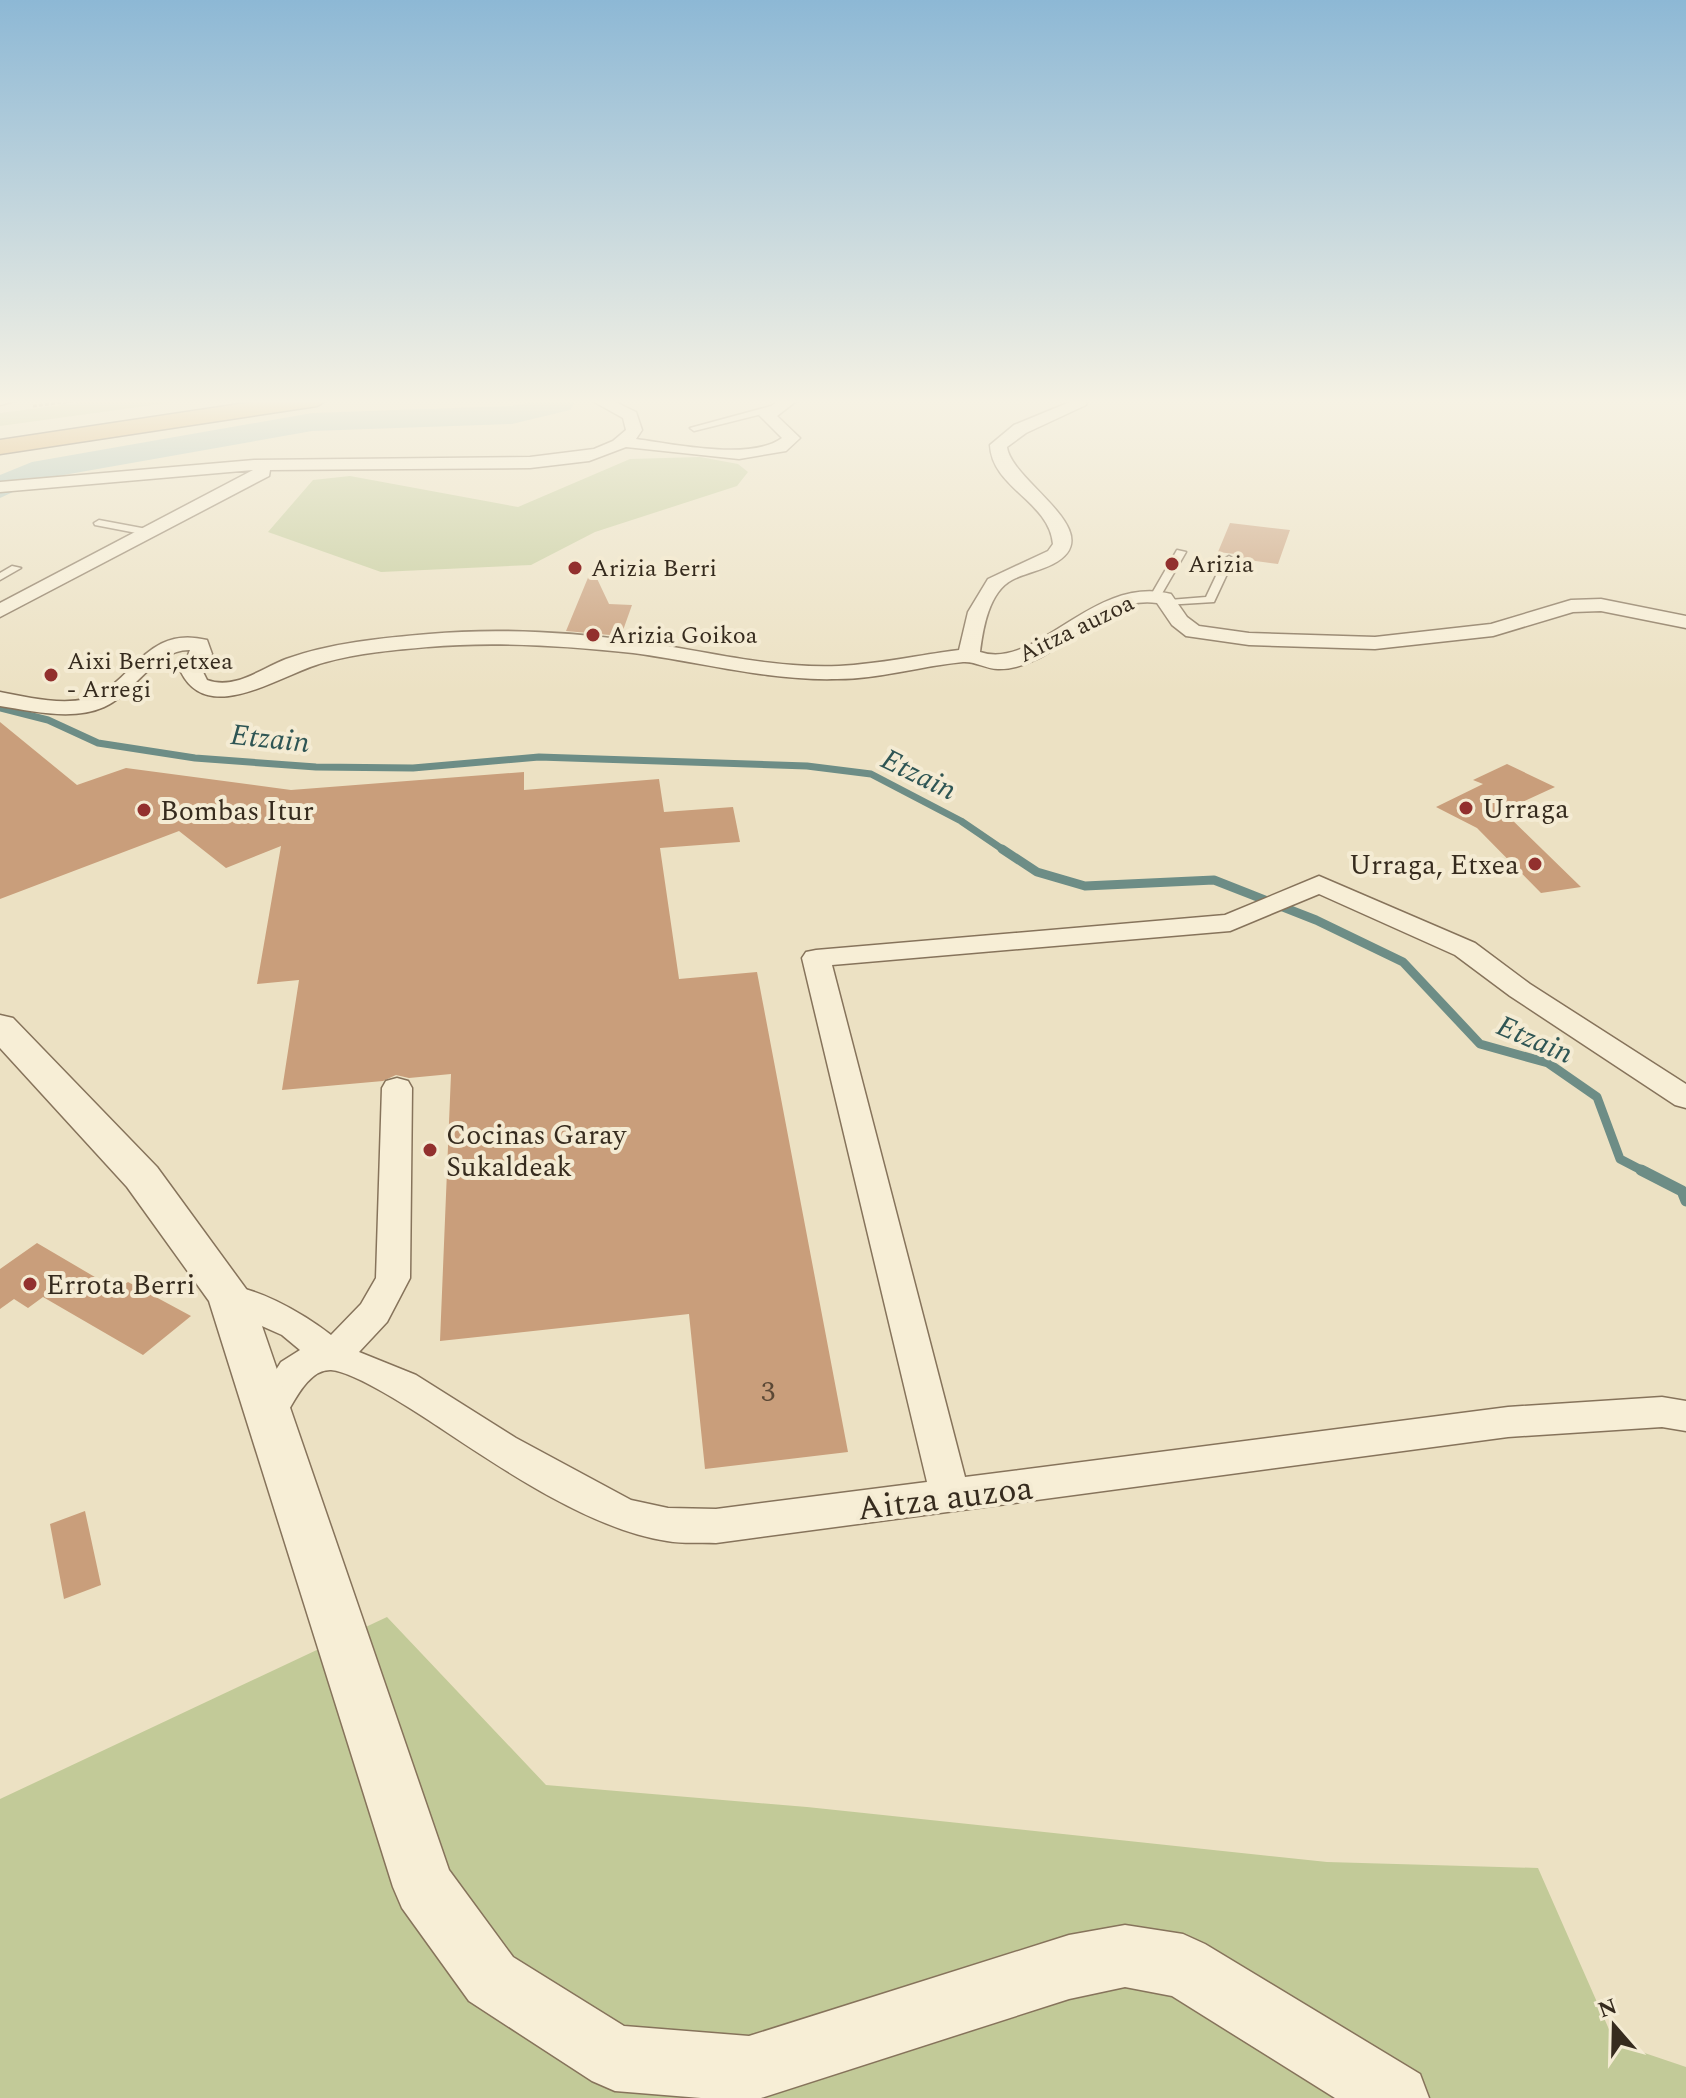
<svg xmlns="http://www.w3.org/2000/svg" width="1686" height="2098" viewBox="0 0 1686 2098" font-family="Spectral,serif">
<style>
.green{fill:#c2ca98}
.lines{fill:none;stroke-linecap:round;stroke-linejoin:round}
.stream-far2{stroke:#6d8d86;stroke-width:7}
.stream-far1{stroke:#6d8d86;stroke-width:9}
.stream{stroke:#6d8d86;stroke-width:11}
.river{fill:#a5bfb8;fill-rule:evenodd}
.building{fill:#c99e7b}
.service-casing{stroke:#86735b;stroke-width:3}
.minor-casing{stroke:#86735b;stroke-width:3}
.tertiary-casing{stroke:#86735b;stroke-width:3}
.motorway-casing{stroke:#53412f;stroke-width:3}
.path{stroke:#86735b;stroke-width:3;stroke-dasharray:4 2;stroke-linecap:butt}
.service{fill:#f7eed6;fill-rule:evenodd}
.minor{fill:#f7eed6;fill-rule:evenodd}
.tertiary{fill:#f7eed6;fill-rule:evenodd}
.motorway{fill:#d8a358;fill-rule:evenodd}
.poi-dot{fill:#92302e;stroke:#f4ebd3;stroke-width:3}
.labels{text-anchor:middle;stroke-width:8;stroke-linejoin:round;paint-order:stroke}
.far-poi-label{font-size:24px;fill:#362b1e;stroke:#f4ebd3;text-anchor:start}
.far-street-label{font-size:24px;fill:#362b1e;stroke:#f4ebd3}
.poi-label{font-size:28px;fill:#362b1e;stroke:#f4ebd3;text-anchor:start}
.near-number-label{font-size:28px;fill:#5b4835}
.water-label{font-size:30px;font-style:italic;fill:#2e5554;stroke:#f4ebd3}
.near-street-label{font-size:34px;fill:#362b1e;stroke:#f4ebd3}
</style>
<rect width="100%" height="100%" fill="#ece1c3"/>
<path class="green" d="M109,399h88l-197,27v-13z
M700,457l38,7 10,8 -11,14 -142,46 -64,33 -150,7 -113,-40 45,-52 37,-4 168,31 112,-48z
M387,1617l159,168 261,22 520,55 211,6 77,175 71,24v31h-1686v-299z"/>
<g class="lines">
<path class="stream-far2" d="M0,708l48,12 50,23 97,15 121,9 97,1 126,-11 268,9 64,8 90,47 44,30"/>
<path class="stream-far1" d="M1002,849l35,23 48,14 129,-6 102,40 87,42 77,82 68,19 49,34 23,62 25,13"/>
<path class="stream" d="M1641,1170l41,21 4,10"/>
<path class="river" d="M546,399h25l3,5 -4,6 -58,14 -200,7 -271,48 -41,19v-23l32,-13 280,-49 200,-7z"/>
</g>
<path class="building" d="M1230,523l60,7 -12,34 -37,-5 2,-4 -25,-3z
M592,568l17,36 23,1 -11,31 -55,-5z
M0,722l77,63 49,-17 165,22 233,-18v18l135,-11 5,33 69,-5 7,35 -80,6 19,131 78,-7 91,480 -143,17 -16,-155 -249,27 11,-267 -42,4 -13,-3 -13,6 -101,9 17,-110 -42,4 24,-138 -55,22 -47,-37 -179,68z
M1507,764l48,23 -52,24 78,76 -40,6 -64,-65 -41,-21 47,-23 -10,-4z
M37,1243l80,47 11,-8 63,34 -48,39 -100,-58 -15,11 -14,-9 -14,10v-40z
M85,1511l16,74 -37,14 -14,-75z"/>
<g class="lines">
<defs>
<path id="service" d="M771,406l4,3 -1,2 -80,20 -4,-3z
M99,520l48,9 5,3 -5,3 -52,-10 -1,-2z
M1177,550l9,2 -26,45h-8l-1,-2z
M1229,556l5,3 -20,43 -49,3 -1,-2 5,-3 37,-3 18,-38z
M12,566l9,2 -21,12v-7z"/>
<path id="minor" d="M0,399h22l-22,6z
M589,399h20l27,13 6,18 -6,9c37,5 115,22 146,-1l-23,-23 22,-16h18l-22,17 23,22 -14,13 -47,8 -113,-12 -37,14 -59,7 -260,2 -1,6 -269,141v-14l253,-133 -253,22v-10l254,-22 276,-3 64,-8 19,-8 13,-11 -3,-12z
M1071,399h16l-1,6 -60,28 -19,14c4,35 105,86 46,117 -13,7 -28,9 -41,16 -23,12 -29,48 -32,72 57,19 113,-78 191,-58l16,23 12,9 50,7 126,4 116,-13 80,-24 30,-1 85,17v12l-85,-17 -28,1 -80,24 -118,13 -126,-4 -63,-9 -14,-11 -15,-22c-60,-9 -100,67 -159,66 -12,0 -23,-8 -35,-7 -42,4 -84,17 -126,17 -69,2 -136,-17 -204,-26 -65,-7 -139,-12 -205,-6 -34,3 -69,6 -102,15 -42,10 -117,66 -145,10l9,-22c-35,-1 -56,44 -86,57 -31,14 -72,4 -104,-1v-14c26,5 59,13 86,7 47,-13 58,-75 121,-59l5,14 -9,18 4,8c28,10 53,-11 79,-21 44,-16 96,-21 143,-25 66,-6 140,-2 206,7 67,9 135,28 204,25 40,-2 80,-11 120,-16l9,-38 20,-33 60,-28 5,-7c-4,-43 -61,-56 -63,-99l24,-20 56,-23z
M1319,876l156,67 55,41 156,100v24l-11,-3 -165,-109 -55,-41 -136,-61 -89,37 -398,34 133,512 543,-70 154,-10 24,4v30l-24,-4 -154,10 -792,106c-16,-1 -33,1 -49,-2 -75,-11 -165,-72 -228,-114 -23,-15 -83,-55 -108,-57 -24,-1 -38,35 -49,51l-13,5 -13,-5 -6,-10 31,-49 19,-12 -18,-15 -65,-29 -5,-9 5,-9c30,-9 90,28 114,47l30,-31 15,-26 6,-190 4,-7 11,-3 11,3 4,7 -2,190 -23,44 -28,30 57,23 100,63 115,62 37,8 48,1 211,-27 -125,-524 4,-6 10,-2 409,-35z"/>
<path id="tertiary" d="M0,1015l13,3 144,149 95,130 197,573 64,87 111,69 125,10 320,-101 56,-10 58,9 22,10 215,130 9,24h-94l-163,-102 -47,-9 -56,12 -308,99h-60l-86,-7 -23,-10 -123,-80 -67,-93 -9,-21 -184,-586 -82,-114 -127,-139z"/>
<path id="motorway" d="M273,399h56l-12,7 -317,48v-14z"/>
</defs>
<use href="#service" class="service-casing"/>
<use href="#minor" class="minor-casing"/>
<use href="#tertiary" class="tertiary-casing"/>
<use href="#motorway" class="motorway-casing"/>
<path class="path" d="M33,406l57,-7"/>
<use href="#service" class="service"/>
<use href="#minor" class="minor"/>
<use href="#tertiary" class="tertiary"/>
<use href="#motorway" class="motorway"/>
</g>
<linearGradient id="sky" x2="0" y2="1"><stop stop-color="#8db8d5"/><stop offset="0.58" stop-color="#f6f2e4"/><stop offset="1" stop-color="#f6f2e4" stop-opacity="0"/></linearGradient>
<rect width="1686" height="692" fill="url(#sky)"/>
<g class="poi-dot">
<circle cx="1172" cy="564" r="8"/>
<circle cx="575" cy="568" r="8"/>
<circle cx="593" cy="635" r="8"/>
<circle cx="51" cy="675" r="8"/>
<circle cx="1466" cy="808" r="8"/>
<circle cx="144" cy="810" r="8"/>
<circle cx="1535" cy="864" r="8"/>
<circle cx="430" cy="1150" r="8"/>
<circle cx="30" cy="1284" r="8"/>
</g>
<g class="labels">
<g class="far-poi-label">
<text x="1188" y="572">Arizia</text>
<text x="591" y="576">Arizia Berri</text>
<text x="609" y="643">Arizia Goikoa</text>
<text x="67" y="669">Aixi Berri,etxea<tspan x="67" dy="28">- Arregi</tspan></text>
</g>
<g class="far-street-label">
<text transform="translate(1076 628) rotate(-26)" y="8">Aitza auzoa</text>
</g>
<g class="poi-label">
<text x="1482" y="818">Urraga</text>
<text x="160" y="820">Bombas Itur</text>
<text x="1519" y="874" text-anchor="end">Urraga, Etxea</text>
<text x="446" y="1144">Cocinas Garay<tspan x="446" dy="32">Sukaldeak</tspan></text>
<text x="46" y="1294">Errota Berri</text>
</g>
<g class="near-number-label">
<text x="768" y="1401">3</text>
</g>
<g class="water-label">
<text transform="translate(270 738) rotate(6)" y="10">Etzain</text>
<text transform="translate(919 774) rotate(26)" y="10">Etzain</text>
<text transform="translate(1535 1039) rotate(23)" y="10">Etzain</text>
</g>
<g class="near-street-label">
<text transform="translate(945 1497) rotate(-7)" y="12">Aitza auzoa</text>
</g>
</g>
<g transform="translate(1614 2026) rotate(340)" stroke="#f4ebd3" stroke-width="6" paint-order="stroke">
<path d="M0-6L14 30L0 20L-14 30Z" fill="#362b1e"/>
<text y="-12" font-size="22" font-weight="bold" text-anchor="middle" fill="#362b1e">N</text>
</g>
</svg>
